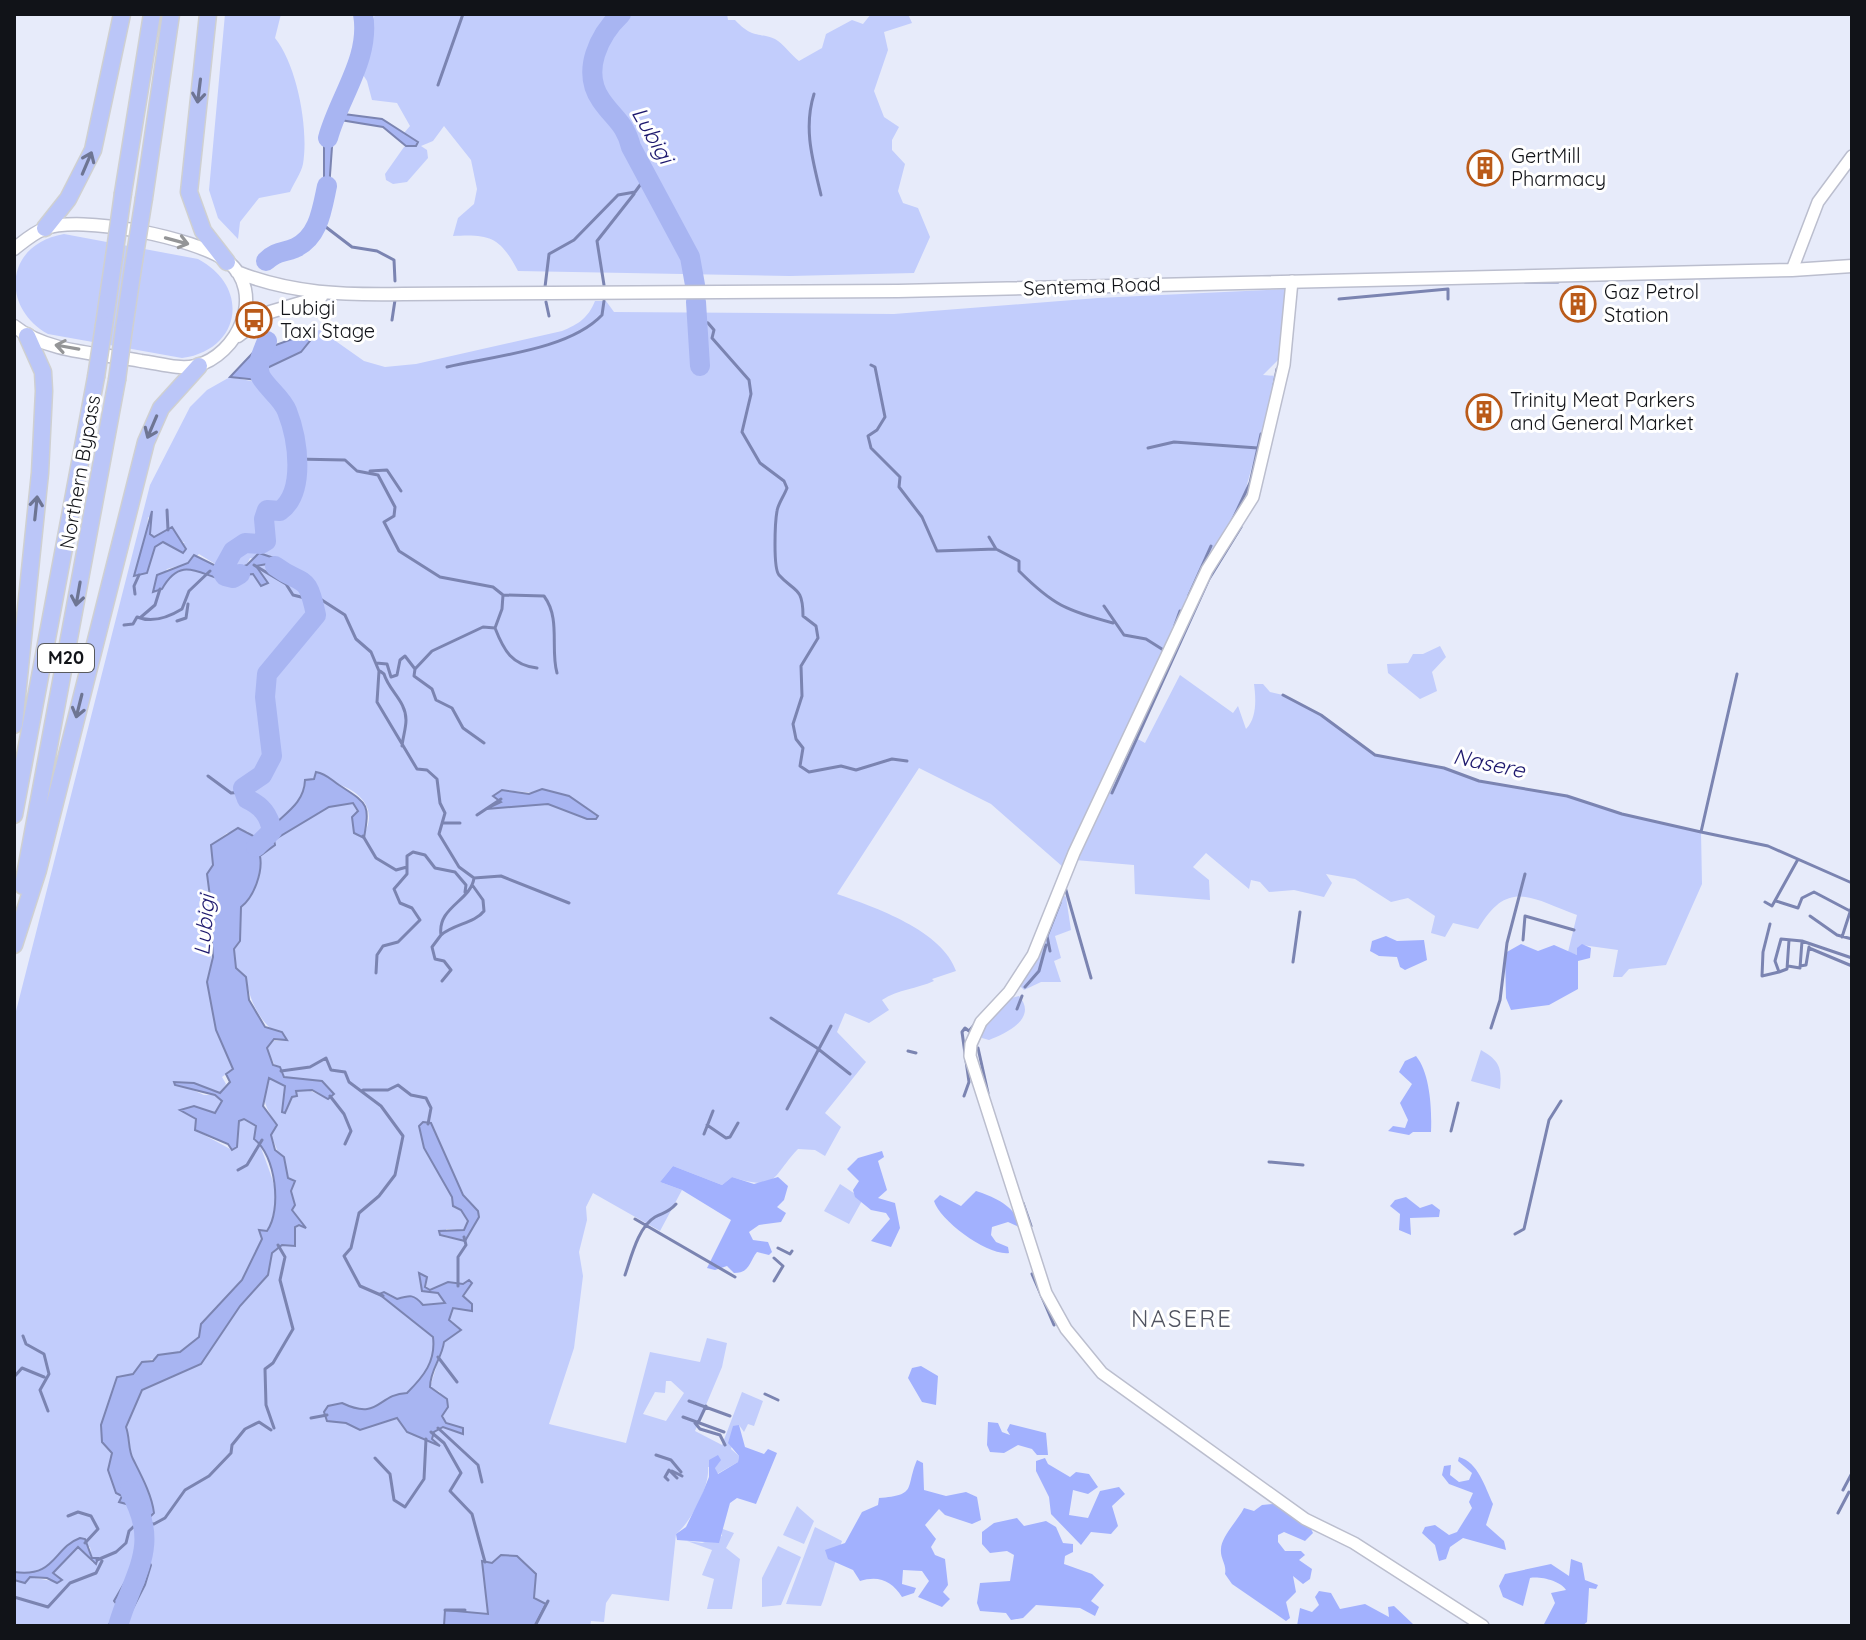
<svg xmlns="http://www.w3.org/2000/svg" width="1866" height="1640" viewBox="0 0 1866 1640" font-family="Quicksand,sans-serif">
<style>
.green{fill:#c2cdfc;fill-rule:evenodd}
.forest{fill:#a2b1fe}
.water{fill:#a8b5f2;stroke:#7b84b1;stroke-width:2}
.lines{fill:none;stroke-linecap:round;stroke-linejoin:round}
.stream{stroke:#7b84b1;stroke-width:3}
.river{stroke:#a8b5f2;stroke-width:20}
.tertiary-casing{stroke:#bbbece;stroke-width:14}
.secondary-casing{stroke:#bbbece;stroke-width:15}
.motorway-casing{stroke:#cfd0d1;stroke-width:19}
.tertiary{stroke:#fff;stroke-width:11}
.secondary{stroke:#fff;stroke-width:12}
.motorway{stroke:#bbc6f8;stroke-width:16}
.motorway-bridge-casing{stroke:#cfd0d1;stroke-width:19;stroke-linecap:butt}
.motorway-bridge{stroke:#bbc6f8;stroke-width:16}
.oneway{stroke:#6e7593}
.oneway2{stroke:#949597}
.labels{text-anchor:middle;stroke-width:6;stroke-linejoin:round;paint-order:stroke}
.shield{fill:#fff;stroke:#585a5d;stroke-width:2}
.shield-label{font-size:18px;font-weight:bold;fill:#111318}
.poi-label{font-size:20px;fill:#111318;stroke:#fff;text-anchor:start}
.street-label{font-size:20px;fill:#111318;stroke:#fff}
.water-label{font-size:22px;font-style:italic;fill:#1c176d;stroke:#fff}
.quarter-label{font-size:24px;letter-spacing:2px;fill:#515461;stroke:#fff}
</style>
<rect width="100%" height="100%" fill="#e7ebfa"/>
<path class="green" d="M225,14h56l-6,24c22,27 34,91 28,126 -2,9 -9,19 -13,28l-31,6 -19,24 -2,17 -20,-21 -9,-28z
M375,14h352l1,6h7c17,18 21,12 40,19 8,4 17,17 24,22l23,-13 4,-14 26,-14 11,4 8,-10h37l4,9 -28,9 4,18 -14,41 10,26 15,10 -7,13v10l13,14 -7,27 5,12 15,5 12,29 -16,36 -124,3 -272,-5c-18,-34 -28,-37 -65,-35l5,-18 16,-14 3,-15 -6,-29 -27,-34 -11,15 -12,5 6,4 1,8 -21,24 -14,2 -7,-4 -1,-6 19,-27 13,-5 -13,-9 6,-7 -13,-23 -25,-3 -5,-19 -9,-14 8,-37 6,-6z
M64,234l134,25c53,28 43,91 -16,99l-134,-24c-48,-27 -43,-90 16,-100z
M1287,289l-7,69 -17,17 14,1 -34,123 -180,368 -72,-63 -72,-36 -82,126c38,13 106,37 119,77l-24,8 2,2c-18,8 -35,8 -52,19l7,10 -20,13 -24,-10 -8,19 29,30 -41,51 16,14 -16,29 -10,-6 -17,-1c-27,28 -19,43 -66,28l-10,8 -49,-19 -13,16 22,8 -22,41 -67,-38 -7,14 1,13 -8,32 4,24 -9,72 -25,76 77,19 24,-91 50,10 7,-24 20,5 -5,24 -27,64 27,14 20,-53 21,9 -9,25 -6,-2 -4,8 -5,-7 -8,24 8,7 -1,6 -21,12 -2,-6 -7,-1c2,19 -17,55 -32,67l-7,67 -57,-7 -6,9 -2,19 -13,-1 -1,5h-55l10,-21 -53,-42 -9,-2 5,53 -42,-4 -2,16h-320l13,-25 2,-43 -21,48 -2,12 -9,8h-93v-46l16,-3 22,4 6,-5 -6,-3 26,-27 15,17 5,-5h-6l-2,-11 -22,-3c-13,20 -29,31 -54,28v-553l136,-534 40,-78 17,-17 23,-13 31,6 6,-15 34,-16 12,-15 -2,-5 9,-2 44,31 21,6 31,-3 146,-33c17,-7 26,-13 33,-30h11l8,11 280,2 204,-16zM148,517l3,2 -1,15 4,3 11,-6 20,12 -22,-1 -8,5 -8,26 -12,3 11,-32zM199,554l29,18 19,-8 3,-6 35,8 11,9 -11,1 -18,-12 -12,2 6,6v14l-8,-12c-8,-1 -15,6 -24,6 -25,0 -46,-29 -67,9l-9,2 14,-22 22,-6zM314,779c20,1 56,13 55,39 0,6 -4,14 -5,20l-10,-5 4,-22 -5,-8 -24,4 -55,33 1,6 -16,10c4,16 -6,41 -18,51l-1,34 -6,7 1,20 11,9c4,28 16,49 40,63l-15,1 -5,7 14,27 18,6 8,-2 22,20 -24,-11 -9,3 -9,22 -1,-27 -17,-9c-8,20 -3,29 7,45l-4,13 18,44 3,31 7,14 -4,3v19l-13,-2 -10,9 -8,27 -24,26 -39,58 -59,25 -17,38c5,11 4,23 8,32 9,19 21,38 16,59l-5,-3 -4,4c-16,-22 -37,-35 -28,-65l-10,-13 -1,-16 16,-48 16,-3 9,-12 38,-10 19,-15 2,-13 28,-28 20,-27 13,-30 -2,-5c42,-18 -5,-83 -4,-108l-13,-8 -4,4 -2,25 -5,3 -37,-20 1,-11 -15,-9 13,-4 22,7 6,-11 -7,-7h-11l-29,-13 45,11 6,-9 -4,-7 11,-8 -17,-39 -9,-48 5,-16 -2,-28 7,-31 -10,-33 6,-9 -2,-20 16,-12 20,-2 6,8 8,1c8,-12 16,-15 27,-25 11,-11 16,-24 26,-36zM502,790l67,6 19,13 -1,10 -39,-15 -57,2 11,-5 -8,-5zM434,1128l29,67 15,16 -17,29 -16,-3 1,-8 18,1 4,-9 -7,-11 -8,-4 -1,-9 -28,-49v-7zM421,1277l6,4 -1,7 4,2 18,-8 15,2 6,-4 -6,17 4,13 -14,-2 -4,12 12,10 -17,12 -14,45 10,5 1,24 5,7 16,5 -19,-1 -9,5 -2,7 5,6 -30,-13 -10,-15 -37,13 -14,-7 -19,-2 15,-18c38,18 35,-9 65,-10 17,-17 29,-32 27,-56l-54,-42 10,-1 7,5c13,-4 17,-5 26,6l22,-2 -7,-10 -16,-2zM666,1381h5l13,12 -18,28 -23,-7 12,-22 10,1z
M1440,646l6,11 -14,15 5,19 -17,8 -32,-26 -1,-9 21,-1 5,-9h10z
M1180,675l53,38 5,-7 8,23c11,-11 10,-30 8,-45h9l7,8 13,3 38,20 54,40 69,13 35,13 88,15 55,18 79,18 1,52 -36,81 -37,4 -7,8h-9l5,-27 -36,-5 -5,10 -9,-3 9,-37c-46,-17 -69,-37 -99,14l-25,-6 -8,14 -14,-4 4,-17 -27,-18 -17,4 -36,-23 -29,-5 6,9 -8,14 -30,-7 -25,2 -9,-10 -9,-2 -2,9 -43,-36 -13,14 16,13 1,20 -75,-6 -1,-29 -59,-5 59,-123 11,6z
M1062,894l4,3 5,33 -16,6 6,22 -7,3 7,21h-20l-17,8 -4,-4 15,-24z
M1019,996c19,22 -12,37 -30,44l-7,-2 -3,-6 29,-33z
M1481,1050c19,11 21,18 19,39l-29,-8z
M840,1184l23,15 -14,25 -25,-13z
M797,1506l17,15 -10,23 -21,-9z
M815,1527l27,14 -19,60 -2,5 -35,-2z
M720,1528l14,5 -8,15 14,11 -8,50h-25l7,-30 -12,-4 10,-25 -25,-9 15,2 20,-7z
M778,1546l23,11 -20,48 -19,2v-29z"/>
<path class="forest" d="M1386,936l11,5 27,-1 3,20 -22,10 -5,-3 -3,-10 -18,-1 -9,-5 2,-10z
M1521,944l17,7 16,-6 23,10v-7l5,-4 9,4 -1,10 -12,3v28l-29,16 -38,5 -5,-12 -1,-45z
M1416,1056c14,17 16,53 15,76h-18l-4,3 -21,-4 5,-5 12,2 3,-8 -8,-17 12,-19 -13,-12 6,-11z
M882,1151l2,6 -6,4 9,29 -9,8 17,5 5,25 -9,19 -20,-6 19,-22 -4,-6 -15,-3 -16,-13 -2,-7 6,-9 -12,-12 11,-11z
M673,1166l49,19 10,-8 22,7 24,-7 10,9 -4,14 -7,7 9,6 -5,9 -22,3 -10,7 4,8 15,2 4,10 -3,3 -12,-3c-8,10 -7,21 -23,21l-7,-7 -12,4 -8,-2 24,-48 -49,-30 -22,-8z
M976,1191c19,6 41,16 45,37l-13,-6 -16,5 -1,8 5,7 12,5 1,6c-21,3 -69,-32 -75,-52l6,-6 21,11z
M1406,1197l14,11 12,-4 8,6 -1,7 -29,1 1,17 -12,-5 1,-16 -10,-8 5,-6z
M921,1366l17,10 -2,29 -14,-3 -14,-24 4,-10z
M988,1422l10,1 4,9 8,3 -3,-5 3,-6 36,9 2,22h-11l-5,-6 -14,-4 -14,8 -14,-1 -3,-7z
M739,1425l6,22 19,7 4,-5 9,4 -21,51 -19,-6 -7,5 -11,40 -42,-3 -1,-6 10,-7 17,-35 6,-15v-17l9,-5 3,5 -6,8 3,6 20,-12 1,-6 -11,-13 5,-17z
M1459,1457c19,5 26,30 34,47l-7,21 18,16 2,9 -43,-12 -13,9 -4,12 -7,2 -4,-16 -13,-12 3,-6 10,-2 14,10 8,-3 15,-24 -3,-6 4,-9 -24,-9 -7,-9 2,-9 7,-1 -1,10 9,7 10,-2 3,-7 -14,-12z
M1045,1458l3,6 22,13 6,-5 13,2 9,13 -10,7 -15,-4 -4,25 19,3 12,-27 19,-4 6,7 -13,12 6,20 -7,8 -20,-2 -10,13 -30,-31 -2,-17 -13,-26v-10z
M917,1460l6,3 1,27 22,6 20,-4 11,5 4,23 -9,4 -27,-9 -6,-6 -14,16 11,14 -5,8 4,8 10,4 3,26 -5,7 7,7 -8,8 -24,-10 11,-16 -7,-10 -19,-1 -1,14 14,4 -2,5 -12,4c-10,-16 -23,-22 -42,-16l-7,-11 -25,-11 -3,-9 20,-7 17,-31 16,-7 1,-7c39,-3 26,-10 38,-38z
M1273,1504l36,21 4,8 -8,8 -21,-9 -6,3v7l7,9h16l4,4 -6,5 13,9 -2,10 -7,5 -10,-8 3,16 -10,10 4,16 -4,3 -54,-37 -7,-10c2,-10 -5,-15 -4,-25 0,-12 17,-29 23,-41l10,3 8,-6z
M1017,1518l7,8 22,-5 10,6 7,16 10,1v8l-8,4 -1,8 28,10 12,11 -13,16 8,6 -4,9 -15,-8 -44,-3 -13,13 -12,2 -5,-7 -26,-2 -3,-8 3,-20 30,-2 4,-26 -7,-4 -17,2 -8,-9v-12l12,-9z
M1571,1559l11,4 3,17 13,5 -2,4 -7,-1 -2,34 -5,4h-39l12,-23 -4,-10 15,-3c-5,-9 -26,-14 -36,-12l-7,28 -20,-9 -4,-11 6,-12 46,-10 18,12z
M1319,1591l12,2 9,16 25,-5 24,13 -1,-10 6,-1 19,18 -116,2 3,-18 12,4 7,-7 -4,-8z"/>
<path class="water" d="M336,113l46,6 36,23 -2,4h-10l-23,-19 -49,-8 -7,98h-3v-83z
M311,332l2,5 -12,15 -34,16 -3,10 4,3 -38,-4 33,-35 13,3z
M152,511l-2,23 4,3 18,-10 14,22 -3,4 -20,-11 -8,5 -8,26 -13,3z
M259,553l18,6 21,16 -13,1 -18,-12 -11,2 12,17 -7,3 -8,-12c-8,0 -15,6 -24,6 -25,0 -46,-29 -67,9l-9,3 4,-17 31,-12 6,-8 34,17 19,-7z
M316,772c11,2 15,8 23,13 29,19 31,18 25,53l-10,-5 -2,-16 6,-6 -5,-8 -24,4 -55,33 1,5 -15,11c3,16 -6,41 -19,51l-1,34 -6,8 2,19 10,9 3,23 16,27 17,5 5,8 -13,-1 -7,9 6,17 7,2 4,10 38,4 12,13 -6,5 -16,-9 -16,1 1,5 -5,1 -7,16 -3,-1 3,-26 -16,-8 -6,28 14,19 -6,10 4,15 9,7 4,21 7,3 -4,10 4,14 -3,5 14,18 -7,-3 -4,2v19l-13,-1 -10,8 -4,22 -28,31 -39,58 -59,26 -16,37c4,11 2,23 7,32 8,16 19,36 21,54l-5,5 -5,-3 -3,4 -11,-14 -11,-3 3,-6 -6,-3 -8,-23 4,-17 -10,-11 -1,-17 16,-48 16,-3 9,-12 11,-1 5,-6 22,-3 19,-15 2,-13 41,-44 20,-41 -3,-9 8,1c15,-21 9,-76 -13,-92l2,-13 -12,-7 -5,2 -2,26 -5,3 -4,-6 -33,-14 1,-11 -16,-9 14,-4 21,7 7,-12 -7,-6 -40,-10 -1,-3 20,1 26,10 10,-11 -4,-8 7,-5 -17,-39 -9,-48 6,-25 -3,-40 7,-10 -7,-10 -3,-23 6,-9 -2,-20 27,-17 23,12c14,-23 43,-31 44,-60l9,-1z
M542,789l27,7 29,20 -2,3h-9l-39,-15 -62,5 15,-7 -8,-6 9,-6 27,4z
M423,1122l8,1 32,72 15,16 1,6 -14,24 -25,-6 -1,-4 25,-1 4,-9 -7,-11 -8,-4 -1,-9 -28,-49 -5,-22z
M419,1273l8,4 -2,10 5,3 18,-8 15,2 6,-4 3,3 -9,13 9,8v7l-19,-3 -4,12 12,10 -17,12c-2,16 -14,28 -14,45l17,12 1,8 -6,9 4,7 17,5v6l-20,-7 -9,5 -2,7 8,7 -33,-14 -10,-14 -37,12 -14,-7 -19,-2 -3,-9 4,-6 14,-3c38,18 35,-9 65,-10 17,-17 29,-32 26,-56l-54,-43 5,-2 13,7c13,-4 17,-5 26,6l22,-2 -7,-10 -16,-2z
M80,1538l5,1 7,19h6l-2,6 -18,-17 -25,26 9,7 -5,3 -10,-5 -17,-1 -5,6 -11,-3v-8c42,6 39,-24 66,-34z
M143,1551l8,14 -6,20 -21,41h-17l9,-8 2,-12 -4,-5z
M501,1555l16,1 19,18 -2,24 12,6 -11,22h-91l1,-16 43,4 -6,-53 10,2z"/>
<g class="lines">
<path class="stream" d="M438,85l25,-71
M814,94c-11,35 -1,67 7,101
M318,221l34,26 25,4 17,9 1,21
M1525,282h33
M604,285l-7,-44 37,-47
M545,287l4,-33 25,-14 44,-45 17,-3 11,-15
M1339,299l109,-10v10
M546,302l3,14
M392,320l3,-20
M696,320l12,3 6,7 -2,8 37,42 2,14 -9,38 18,31 24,18 3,7c-3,8 -9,16 -10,23 -2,11 -4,57 2,64 15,17 24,11 24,41l13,10 2,12 -17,28 1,30 -9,28 3,15 7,9 -3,18 9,6 32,-6 15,4 36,-11 15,2
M871,365l4,2 10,50 -8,13 -9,6 3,12 29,29 -1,10 23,30 15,34 59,-2
M447,367c46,-11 122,-17 155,-52l2,-14
M1274,385l3,-16
M1148,448l26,-6 84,6
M295,459l50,1 12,11 21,4 17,32 -1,9 -10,6 15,29 41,26 53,10 10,8 41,1c17,23 6,52 13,77
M370,471l17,-1 14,21
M167,510l1,20
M1232,521l18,-38 11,-49
M989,537l7,12 23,12v10c35,35 47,39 94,52
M254,565l32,19 7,11 20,5
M311,593l34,22 11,24 15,13 8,19 -2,31 40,67 10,1 10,9 3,24 5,10 -6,21 20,33 15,11 27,-2 68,27
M135,594l-1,-8 5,-11
M503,595l-1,14 -7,19c9,23 17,37 42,40
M1189,595l22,-49
M1104,606l20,29 22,4 19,12
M141,617l14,-12 5,-16
M177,621l9,-3 2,-14
M124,625l9,-1 4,-7c15,6 32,0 45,-8l7,-18 21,-20
M1175,625l5,-14
M376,663l11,1 4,13 6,-2 3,-15 5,-4 10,13 17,-18 51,-24 12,1
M415,669l-1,7 18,13 4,11 16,8 11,20 21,15
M380,671l4,3c5,17 22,27 22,46 0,8 -3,17 -4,26
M1283,695l38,20 54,40 69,13 35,13 88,15 55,18 79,18 36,-158
M208,776l23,17 11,-1
M1112,793l97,-214 32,-52
M477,815l24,-16
M443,823h17
M1701,832l67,14 84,37
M363,836l13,22 20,12 11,-3
M1065,887l26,91
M1776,901l22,7 4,-10 12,-6 36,19
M1765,902l7,4 25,-45
M1810,916l27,19 15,4
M1770,924l-7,28 -1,24 17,-4 -4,-11 6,-22 21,2
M441,935c13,-11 34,-12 43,-24l-1,-11 -10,-14
M1842,937l10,-31
M1523,940l2,-24 49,14
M1809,948l43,18
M1050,951l-3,-15 13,-33
M1293,962l7,-50
M1788,966l12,2 2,-27 50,17
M1800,966l6,-1 3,-18
M1779,972l8,-3 2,-29
M376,973l1,-18 6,-9 15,-4 22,-22 -8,-12 -12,-5 -6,-14 13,-15v-18l6,-4 12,3 10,13 20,4 11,13 -1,7
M442,981l9,-11 -7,-9 -9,-2 -3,-12 9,-12c-4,-28 30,-34 33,-57
M1025,987l14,-16 7,-26
M1017,1009l5,-13
M771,1018l46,30 33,26
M1491,1028l9,-28 7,-57 18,-69
M978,1048l10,45
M908,1051l8,2
M281,1071l29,-4 16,-9 5,12 14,2 4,10 32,24 22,30 -8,39 -16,21 -20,17 -8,35 -7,8 16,30 23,10
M363,1090h25l10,-5 13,10 15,3 5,10 -3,16
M330,1096l14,18 7,17 -6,13
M964,1096l5,-14 -7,-50 3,-4 4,3 5,-6
M787,1109l44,-83
M707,1125l19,13 4,-1 8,-14
M1451,1131l7,-28
M704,1134l9,-23
M1269,1162l34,3
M238,1170l9,-5 15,-25
M1023,1203l8,23
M635,1219l100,58
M1515,1234l9,-5 25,-109 12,-19
M778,1248l12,6 2,-3
M774,1258l9,8 -9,15
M1032,1274l22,51
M625,1275c6,-17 13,-48 30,-58 9,-5 13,-4 21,-13
M458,1286v-29l8,-12 -2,-8
M23,1336l3,8 18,10 5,20 -9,16 8,21
M438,1357l19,25
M14,1377l8,-9 22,9
M765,1394l13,6
M689,1401l41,15
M683,1417l41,15
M311,1418l16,-3
M695,1423l5,6 20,6 5,10
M698,1423l8,-17
M274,1428l-8,-23 -1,-36 8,-6 20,-34 -13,-49 5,-23 -7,-12
M438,1428l40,37 4,17
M431,1432l13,11 17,30 -11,18 22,23 13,48
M656,1455l15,5 10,12
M375,1458l15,16 4,26 11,7 19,-28 2,-40
M672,1471l10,5
M668,1480l-3,-3 4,-7 8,8
M1843,1490l9,-17
M1838,1513l11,-21
M68,1516l10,-4 13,4 7,13 -13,14
M144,1523l10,1 11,-6 20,-28 24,-14 22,-23 1,-8 13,-16 14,-7 12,8
M97,1560l19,-8 10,-9 3,-12 16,-15
M14,1597l34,10 22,-24 26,-10 6,-12
M445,1610h20
M535,1626l13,-25"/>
<path class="river" d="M621,14c-22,21 -40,57 -20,86 13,19 24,23 30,47l59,110 5,28
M328,138c11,-41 43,-80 35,-124
M266,261c10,-10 17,-8 29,-13 24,-11 27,-39 32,-62
M696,302l4,64
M240,574l-7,4 -8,-2 -3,-5 11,-20 12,-8 16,1 5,-3 -2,-22 3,-9 13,1c26,-19 18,-72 7,-100 -5,-13 -19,-22 -26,-34 -6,-11 2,-26 6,-36
M256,847l16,-16c-3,-16 -10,-25 -25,-32l-4,-11 19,-13 10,-19 -7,-59 2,-23 49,-59c-9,-44 -13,-28 -41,-49
M118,1626c15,-53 44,-79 12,-135"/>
<defs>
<path id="tertiary" d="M1792,270l26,-68 34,-46
M1292,281l-8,84 -31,132 -46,73 -133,283 -41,102 -24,37 -28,30 -10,22 -1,12 76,237 20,36 36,44 203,146 49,24 129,83"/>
<path id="secondary" d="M14,249c9,-7 19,-16 30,-20 36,-15 152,9 183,32 40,31 11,95 -32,105 -16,4 -37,-3 -54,-5 -41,-8 -94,-8 -127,-35
M237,272c55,22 107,23 166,22l495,-3 894,-21 60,-4
M238,336l32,-24 51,-15"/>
<path id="motorway" d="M208,14l-19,178 14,39 24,31
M123,193l29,-179
M144,198l27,-184
M45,228l23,-29 25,-49 29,-136
M104,325l10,-68
M124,328l10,-67
M14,725l26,-252 4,-82 -1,-19 -16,-36
M14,815l82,-438
M23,886l94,-506
M14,945l24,-75 108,-428 15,-34 38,-42"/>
</defs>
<use href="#tertiary" class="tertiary-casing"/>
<use href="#secondary" class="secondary-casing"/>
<use href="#motorway" class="motorway-casing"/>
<use href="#tertiary" class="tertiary"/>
<use href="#secondary" class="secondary"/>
<use href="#motorway" class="motorway"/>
<defs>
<path id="motorway-bridge" d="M114,257l9,-64
M134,261l10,-63
M96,377l8,-52
M117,380l7,-52"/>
</defs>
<use href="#motorway-bridge" class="motorway-bridge-casing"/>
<use href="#motorway-bridge" class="motorway-bridge"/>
</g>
<defs><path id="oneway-shaft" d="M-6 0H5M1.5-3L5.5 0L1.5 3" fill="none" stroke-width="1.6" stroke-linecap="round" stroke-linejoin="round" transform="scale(2)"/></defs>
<g class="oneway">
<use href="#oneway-shaft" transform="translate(199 91) rotate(97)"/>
<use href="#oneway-shaft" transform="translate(87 163) rotate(-67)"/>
<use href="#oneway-shaft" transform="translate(152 427) rotate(113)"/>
<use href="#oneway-shaft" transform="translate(36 508) rotate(-84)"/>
<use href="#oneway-shaft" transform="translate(78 594) rotate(100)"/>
<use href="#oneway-shaft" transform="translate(79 706) rotate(104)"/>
</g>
<g class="oneway2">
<use href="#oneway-shaft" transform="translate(177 241) rotate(15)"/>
<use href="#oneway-shaft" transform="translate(67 347) rotate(-170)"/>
</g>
<defs>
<symbol id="building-ring" viewBox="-11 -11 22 22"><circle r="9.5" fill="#fff" stroke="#ba5a19" stroke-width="1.5"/><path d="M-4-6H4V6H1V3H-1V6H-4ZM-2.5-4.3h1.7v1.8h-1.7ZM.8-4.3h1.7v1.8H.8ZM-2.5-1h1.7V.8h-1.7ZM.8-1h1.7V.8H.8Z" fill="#ba5a19"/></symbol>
<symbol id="bus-ring" viewBox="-11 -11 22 22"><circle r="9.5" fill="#fff" stroke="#ba5a19" stroke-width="1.5"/><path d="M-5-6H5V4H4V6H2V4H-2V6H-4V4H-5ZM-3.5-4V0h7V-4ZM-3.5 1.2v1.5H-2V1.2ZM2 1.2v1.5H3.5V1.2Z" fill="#ba5a19"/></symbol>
</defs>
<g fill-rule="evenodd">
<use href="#building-ring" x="1465" y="148" width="40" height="40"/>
<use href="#building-ring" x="1558" y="284" width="40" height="40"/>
<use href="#bus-ring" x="234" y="300" width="40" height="40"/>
<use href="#building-ring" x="1464" y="392" width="40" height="40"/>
</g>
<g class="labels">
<rect class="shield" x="38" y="644" width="56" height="28" rx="6"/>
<g class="shield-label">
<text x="66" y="664">M20</text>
</g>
<g class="poi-label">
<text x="1511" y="163">GertMill<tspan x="1511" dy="23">Pharmacy</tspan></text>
<text x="1604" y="299">Gaz Petrol<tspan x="1604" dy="23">Station</tspan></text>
<text x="280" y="315">Lubigi<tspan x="280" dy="23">Taxi Stage</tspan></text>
<text x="1510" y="407">Trinity Meat Parkers<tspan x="1510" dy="23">and General Market</tspan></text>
</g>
<g class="street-label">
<text transform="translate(1092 286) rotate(-2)" y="7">Sentema Road</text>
<text transform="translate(80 472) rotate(-80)" y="7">Northern Bypass</text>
</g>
<g class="water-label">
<text transform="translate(653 135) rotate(60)" y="8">Lubigi</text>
<text transform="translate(1489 763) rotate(12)" y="8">Nasere</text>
<text transform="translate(204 925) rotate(-85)" y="8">Lubigi</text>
</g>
<g class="quarter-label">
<text x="1182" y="1327">NASERE</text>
</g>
</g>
<rect width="1866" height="1640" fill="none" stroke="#111318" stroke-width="32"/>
</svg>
